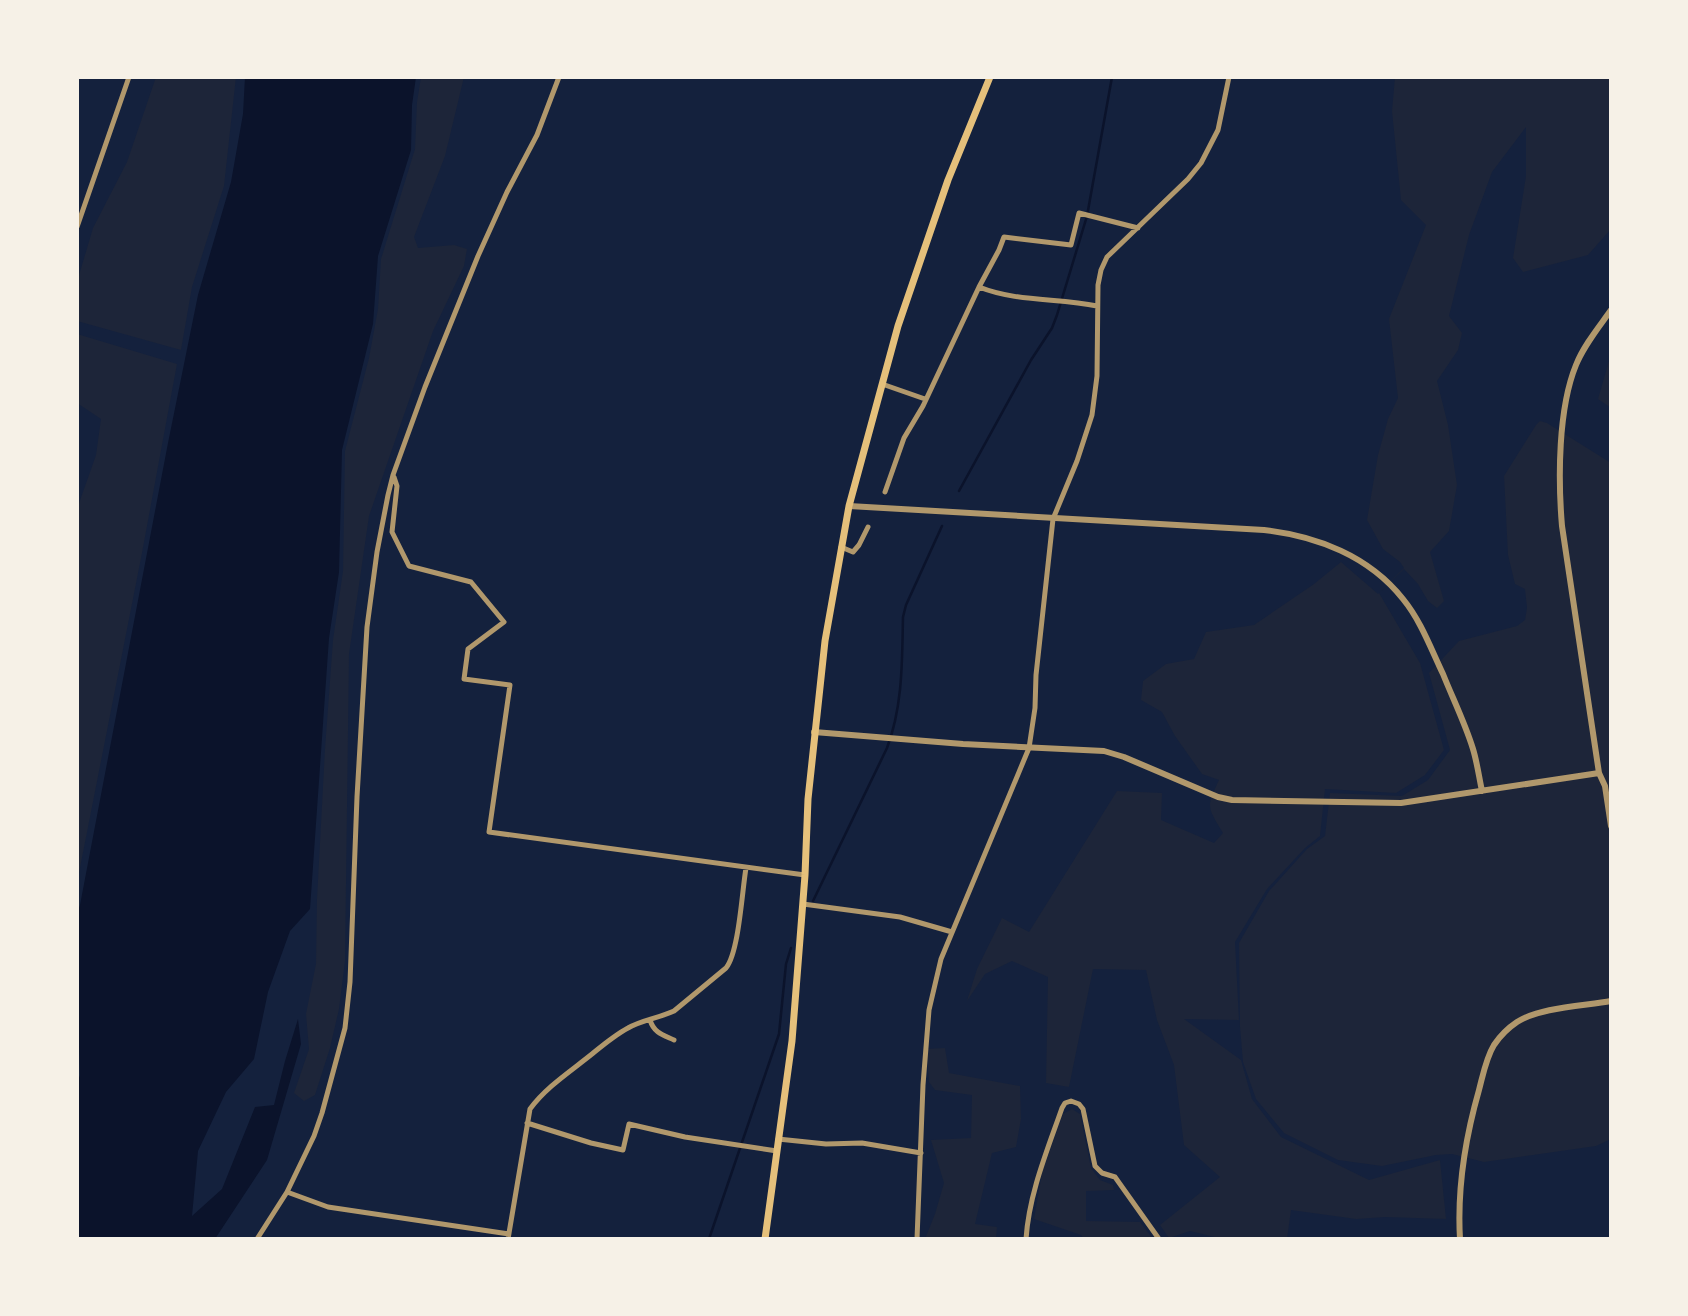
<svg xmlns="http://www.w3.org/2000/svg" width="1688" height="1316" viewBox="0 0 1688 1316" font-family="'PT Sans',sans-serif">
<style>
.green{fill:#1d2539}
.water{fill:#0b132b}
.lines{fill:none;stroke-linecap:round;stroke-linejoin:round}
.stream{stroke:#0b132b;stroke-width:2.5}
.minor{stroke:#b1986c;stroke-width:5}
.tertiary{stroke:#b1986c;stroke-width:6}
.secondary{stroke:#e5c07b;stroke-width:7}
</style>
<rect width="100%" height="100%" fill="#14213d"/>
<path class="green" d="M156,77h80l-12,109 -32,101 -11,63 -104,-29v-39l16,-54 34,-66z
M421,77h43l-19,79 -31,81 4,11 36,-3 13,4 -3,17 -31,65 -64,185 -20,138 -4,307 -6,48 -9,39 -15,47 -11,6 -10,-8 15,-44 -3,-35 10,-50 1,-65 8,-150 8,-109 10,-69 2,-120 24,-93 9,-49 3,-50 34,-110 2,-47z
M1395,77h216v152l-23,26 -65,17 -10,-14 13,-82v-49l-34,45 -23,63 -20,81 13,17 -4,17 -21,31 11,44 9,60 -8,46 -19,21 14,49 -7,7 -9,-7 -10,-17 -14,-15 -25,24 41,70 24,87 -19,25 -29,18 -71,-4 -5,47 -15,12 -38,41 -32,53 4,78 -55,-1 57,41 11,39 29,38 88,43 71,-20 6,59 -61,-2 -29,2 -65,-9 -4,29h-64l-33,-8 -21,7 -9,-13 60,-48 -36,-32 -10,-80 -17,-45 -11,-50 -53,-1 -24,118 -23,-4 2,-106 -36,-16 -27,13 -18,27 10,-32 25,-51 27,14 88,-141 45,2 -1,27 53,23 9,-10c-16,-27 -17,-25 -4,-53l-17,-6 -27,-38 -13,-24 -21,-12 2,-19 23,-17 28,-5 12,-27 48,-7 60,-41 27,-22 37,32 26,-26 -4,-6 -17,-13 -16,-29 11,-65 10,-36 10,-21 -9,-79 37,-94 -25,-25 -9,-89z
M77,334l100,30 -35,189 -65,330v-374l19,-54 5,-36 -24,-16z
M1611,354v54l-13,-9z
M1540,421l7,2 64,40v676l-15,7 -112,16 -32,-8 -16,1 -54,11 -44,-6 -54,-27 -28,-34 -13,-37 -3,-35 -1,-84 30,-52 38,-42 18,-13 5,-43 72,3 26,-16 22,-30 -21,-77 30,-32 58,-15 8,-6 2,-12 -2,-19 -10,-5 -7,-29 -4,-79 32,-51z
M945,1048l4,25 71,13 1,33 -5,28 -24,6 -17,71 22,3 -1,12h-71l10,-25 9,-31 -13,-43 40,-2 1,-43 -37,-5 -6,-8 -3,-33z
M1072,1109l8,5 11,54 9,12 13,5 1,5 -28,1v30l54,1 13,17h-69l-3,-4 -47,-16 8,-46 21,-59z"/>
<path class="water" d="M245,77h171l-4,28 -1,45 -33,106 -5,68 -31,126 -3,122 -10,66 -19,271 -20,22 -22,61 -14,67 -28,33 -28,59 -6,65 30,-27 33,-82 19,-2 11,-44 13,-42 3,25 -34,116 -52,79h-138v-155l3,-9 -3,-88v-73l3,-9 88,-462 30,-148 33,-113 12,-68z"/>
<g class="lines">
<path class="stream" d="M959,491l72,-131 21,-32 5,-13 30,-99 25,-139
M813,901l74,-153c16,-42 15,-88 16,-131l3,-12 36,-79
M709,1239l70,-205 7,-70 5,-16"/>
<path class="minor" d="M77,227l52,-150
M979,287c38,15 78,11 118,19
M882,384l43,15
M394,477l3,9 -5,46 17,34 62,16 33,40 -36,27 -4,30 46,6 -21,147 316,43
M885,492l19,-54 19,-32 56,-119 20,-37 5,-13 67,8 8,-32 59,15
M841,547l12,5 6,-7 9,-18
M803,904l97,13 52,15
M650,1020c4,13 13,15 24,20
M527,1123l64,20 32,7 6,-26 56,13 92,14
M778,1139l48,5 36,-1 59,10
M287,1192l41,15 181,27
M257,1239l30,-47 27,-56 8,-23 23,-85 5,-46 7,-185 10,-170 10,-75 11,-57 5,-20 32,-88 53,-131 29,-64 30,-57 22,-58
M508,1239l22,-130c16,-22 41,-38 62,-55 11,-9 23,-19 36,-26 14,-8 31,-10 46,-17l52,-43c13,-16 16,-77 20,-100
M917,1239l6,-154 6,-75 12,-51 88,-211 6,-40 1,-33 17,-156 24,-58 15,-46 5,-39 1,-91 3,-15 6,-13 81,-78 13,-16 17,-33 11,-53
M1026,1239c3,-45 21,-88 36,-131l3,-5 6,-2 8,3 4,5 12,57 7,7 13,4 44,62"/>
<path class="tertiary" d="M1611,310c-12,17 -27,35 -35,55 -18,44 -18,114 -14,161l37,247 6,13 6,40
M849,506l415,24c53,6 105,26 139,69 18,22 28,50 40,75 10,25 22,49 30,75 4,13 6,28 9,42
M814,732l149,12 141,7 20,6 94,40 14,3 169,3 198,-30
M1460,1239c-3,-51 5,-100 19,-149 4,-15 7,-32 15,-45 6,-9 14,-17 23,-23 24,-15 66,-16 94,-21"/>
<path class="secondary" d="M765,1239l27,-198 13,-166 3,-76 17,-158 24,-135 49,-180 50,-146 42,-103"/>
</g>
<rect width="1688" height="1316" fill="none" stroke="#f6f1e7" stroke-width="158"/>
</svg>
